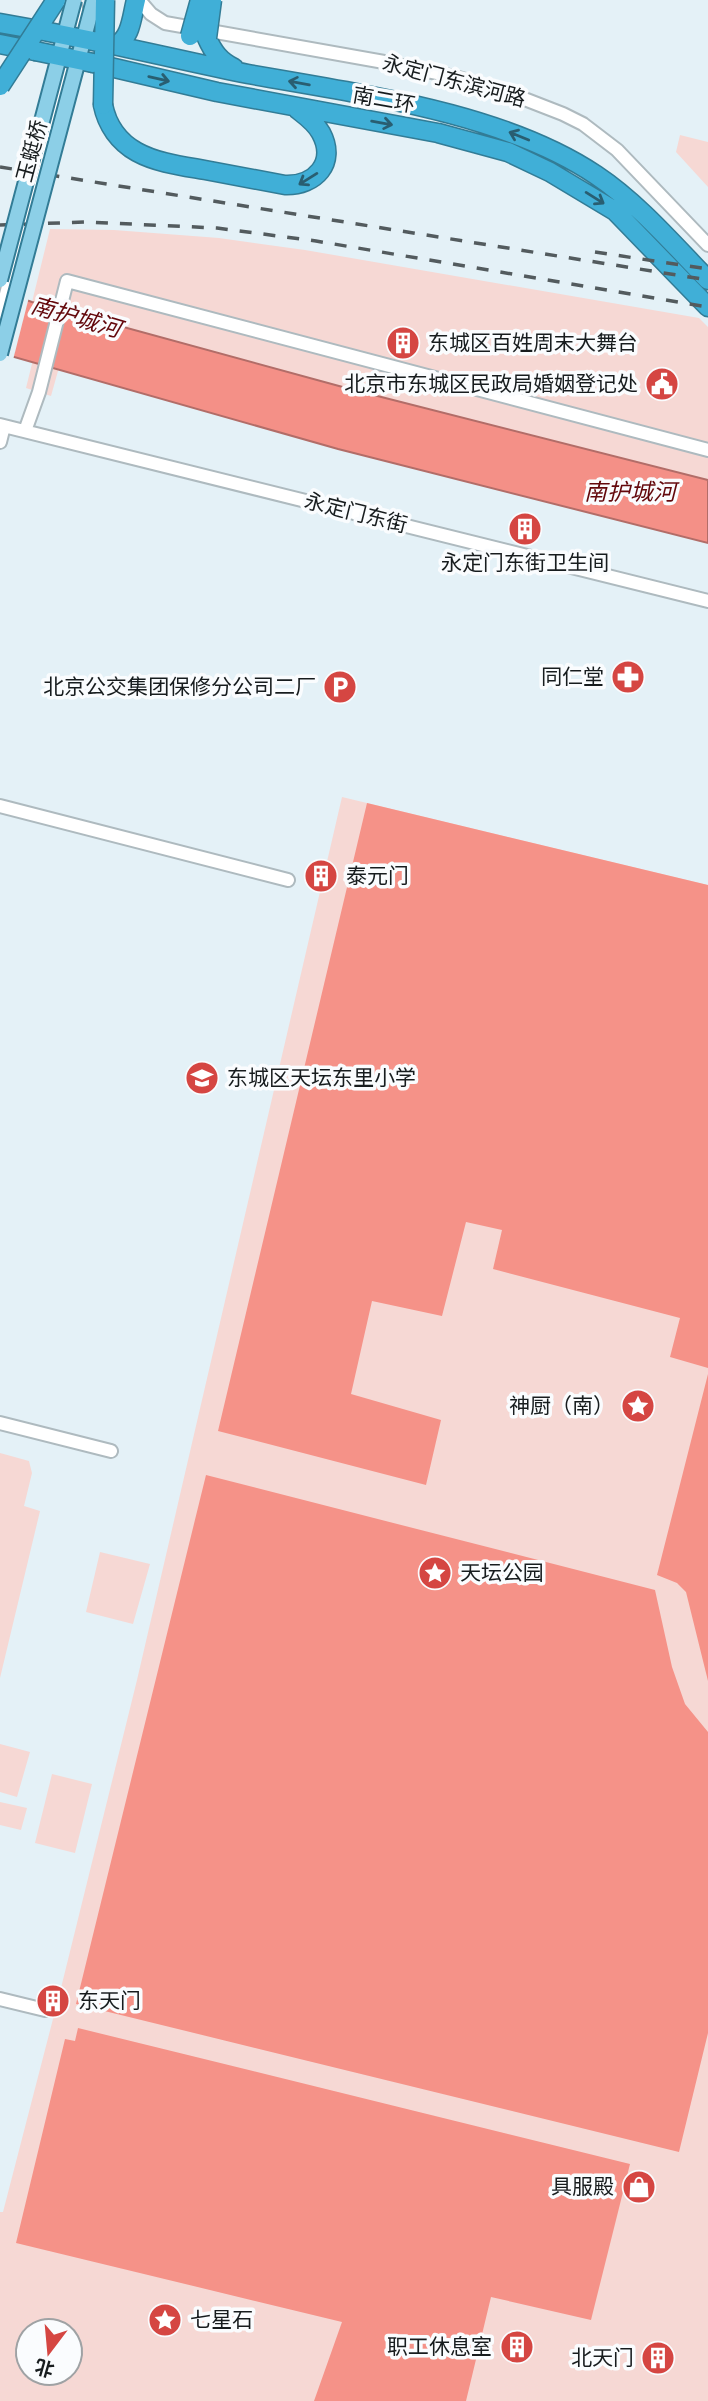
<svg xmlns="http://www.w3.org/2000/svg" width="708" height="2401" viewBox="0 0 708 2401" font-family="Jost,'Noto Sans SC',sans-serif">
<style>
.green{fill:#f6d8d4;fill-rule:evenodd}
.forest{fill:#f59288}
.water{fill:#f49087;stroke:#b26d68;stroke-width:2}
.pier{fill:#e4f1f7}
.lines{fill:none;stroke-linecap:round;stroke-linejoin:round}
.minor-casing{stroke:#aebabf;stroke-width:16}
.highway-casing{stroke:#327c96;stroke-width:21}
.minor{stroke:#fff;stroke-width:12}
.highway{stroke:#40afd7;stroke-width:18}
.rail{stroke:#535b5e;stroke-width:3.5;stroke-dasharray:12 12;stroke-linecap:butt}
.major-bridge-casing{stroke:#327c96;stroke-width:18;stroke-linecap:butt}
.highway-bridge-casing{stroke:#327c96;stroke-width:21;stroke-linecap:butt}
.major-bridge{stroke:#8ccfe7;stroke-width:14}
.highway-bridge{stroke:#40afd7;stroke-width:18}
.oneway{stroke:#295e71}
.labels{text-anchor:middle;stroke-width:7;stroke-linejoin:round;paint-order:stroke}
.street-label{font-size:21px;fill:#171c1e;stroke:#fafcfe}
.poi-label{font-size:21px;fill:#171c1e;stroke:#fafcfe;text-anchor:end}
.water-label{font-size:23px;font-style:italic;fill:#63080c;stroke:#fafcfe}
</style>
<rect width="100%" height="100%" fill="#e4f1f7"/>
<path class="green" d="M680,135l28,7v45l-32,-35z
M50,229l64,1 105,8 86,12 394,68 9,9v153l-358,-91 -276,-75 -23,82 -25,-8 20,-81 -14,-5z
M342,797l366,88v1516h-708v-189h3l57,-220 77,-312zM28,2331h42v42h-42z
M0,1453l29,8 3,12 -8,33 16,5 -40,167z
M100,1552l50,12 -17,60 -47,-12z
M0,1744l30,8 -13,45 -17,-5z
M52,1774l40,10 -17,69 -40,-10z
M0,1802l27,6 -6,22 -21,-5z"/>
<path class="forest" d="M367,803l341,82v483l-38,-11 10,-39 -187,-49 9,-39 -36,-8 -24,94 -70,-15 -21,93 90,26 -15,65 -208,-54z
M708,1374v307l-22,-89 -9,-9 -20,-8z
M206,1475l449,115 17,77 13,37 23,28v301l-29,119 -603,-148z
M78,2028l552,136 -39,156 -100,-23 -25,104h-152l28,-79 -326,-79 49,-204 10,2z"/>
<path class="water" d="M0,291l32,11 318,87 358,91v63l-370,-94 -338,-96z"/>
<path class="pier" d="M0,288l29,9 -16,63 -13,-3z"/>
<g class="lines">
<defs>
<path id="minor" d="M139,0l12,14 14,9 219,39 71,15 54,16 54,21 20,10 34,26 91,95
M0,317l79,-299 -5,-15
M0,425l708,176
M25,431l14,-39 28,-111 641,169
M0,442l4,-16
M0,806l288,74
M0,1423l111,28
M0,1999l45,11"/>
<path id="highway" d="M0,23l39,7
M207,38c6,14 13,23 27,30
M98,42c50,10 100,22 150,32 111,20 254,38 348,101 42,28 77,69 112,105
M0,44l35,7
M115,45c16,-5 17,-30 21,-45
M93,63l124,29 221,41 70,19 42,20 65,39 93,96
M103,105c4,20 16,37 34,47 20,11 45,14 68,18 26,5 53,10 80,15 30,1 52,-22 36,-52 -6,-11 -15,-17 -24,-24"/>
</defs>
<use href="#minor" class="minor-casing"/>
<use href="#highway" class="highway-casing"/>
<use href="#minor" class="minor"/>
<use href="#highway" class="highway"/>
<path class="rail" d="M0,167l708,113
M0,225l86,-3 131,6 99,13 392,66
M595,252l113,17"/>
<defs>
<path id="major-bridge" d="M0,280l74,-280
M0,354l94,-354"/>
<path id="highway-bridge" d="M39,30l59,12
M190,36l10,-36
M207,38l5,-38
M35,51l58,12
M0,86l56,-86
M103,105l2,-105"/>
</defs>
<use href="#major-bridge" class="major-bridge-casing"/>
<use href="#highway-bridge" class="highway-bridge-casing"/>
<use href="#major-bridge" class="major-bridge"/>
<use href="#highway-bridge" class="highway-bridge"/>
</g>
<defs><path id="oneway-shaft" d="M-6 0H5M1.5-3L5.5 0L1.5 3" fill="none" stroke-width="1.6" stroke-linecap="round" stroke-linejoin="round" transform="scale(1.75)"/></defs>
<g class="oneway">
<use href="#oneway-shaft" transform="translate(159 79) rotate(13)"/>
<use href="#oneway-shaft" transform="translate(299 83) rotate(-170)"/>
<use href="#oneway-shaft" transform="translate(382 123) rotate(10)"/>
<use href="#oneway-shaft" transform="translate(519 136) rotate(-158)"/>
<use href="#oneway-shaft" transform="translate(308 179) rotate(148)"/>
<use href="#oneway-shaft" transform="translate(595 198) rotate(32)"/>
</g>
<defs>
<symbol id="building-disc" viewBox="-11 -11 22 22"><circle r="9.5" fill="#d54642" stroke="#fafcfe"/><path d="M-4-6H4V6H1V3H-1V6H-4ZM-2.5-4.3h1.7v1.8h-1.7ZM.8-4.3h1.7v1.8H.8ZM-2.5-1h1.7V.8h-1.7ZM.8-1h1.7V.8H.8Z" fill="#fff"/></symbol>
<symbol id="civic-disc" viewBox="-11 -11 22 22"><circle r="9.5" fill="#d54642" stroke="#fafcfe"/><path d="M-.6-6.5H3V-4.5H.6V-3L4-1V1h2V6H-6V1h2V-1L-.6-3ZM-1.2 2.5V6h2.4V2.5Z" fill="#fff"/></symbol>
<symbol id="pharmacy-disc" viewBox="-11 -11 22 22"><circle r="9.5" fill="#d54642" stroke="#fafcfe"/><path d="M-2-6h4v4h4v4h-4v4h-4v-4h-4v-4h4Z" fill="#fff"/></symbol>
<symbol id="parking-disc" viewBox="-11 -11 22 22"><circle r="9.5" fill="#d54642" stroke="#fafcfe"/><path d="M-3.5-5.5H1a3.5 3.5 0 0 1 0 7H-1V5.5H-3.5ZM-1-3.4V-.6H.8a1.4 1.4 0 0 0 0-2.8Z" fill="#fff"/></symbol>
<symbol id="school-disc" viewBox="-11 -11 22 22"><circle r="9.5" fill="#d54642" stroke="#fafcfe"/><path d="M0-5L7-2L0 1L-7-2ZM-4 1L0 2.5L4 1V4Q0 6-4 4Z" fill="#fff"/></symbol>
<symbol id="sight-disc" viewBox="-11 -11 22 22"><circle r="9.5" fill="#d54642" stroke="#fafcfe"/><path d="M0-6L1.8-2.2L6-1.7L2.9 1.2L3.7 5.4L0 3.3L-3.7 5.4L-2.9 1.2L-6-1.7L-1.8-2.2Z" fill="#fff"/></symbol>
<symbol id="shop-disc" viewBox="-11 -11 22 22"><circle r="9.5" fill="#d54642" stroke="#fafcfe"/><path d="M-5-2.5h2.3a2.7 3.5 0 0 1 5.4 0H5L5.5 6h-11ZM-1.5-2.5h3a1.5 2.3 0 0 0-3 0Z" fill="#fff"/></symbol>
</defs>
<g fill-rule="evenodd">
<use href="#building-disc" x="384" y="324" width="38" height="38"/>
<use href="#civic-disc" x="643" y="365" width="38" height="38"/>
<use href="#building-disc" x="506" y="510" width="38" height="38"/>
<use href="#pharmacy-disc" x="609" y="658" width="38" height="38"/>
<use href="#parking-disc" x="321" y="668" width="38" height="38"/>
<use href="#building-disc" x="302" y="857" width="38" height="38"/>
<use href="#school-disc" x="183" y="1059" width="38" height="38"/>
<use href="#sight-disc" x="619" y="1387" width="38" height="38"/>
<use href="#sight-disc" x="416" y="1554" width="38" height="38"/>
<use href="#building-disc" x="34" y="1982" width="38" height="38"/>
<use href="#shop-disc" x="620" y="2168" width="38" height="38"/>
<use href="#sight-disc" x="146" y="2301" width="38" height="38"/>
<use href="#building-disc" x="498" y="2328" width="38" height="38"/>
<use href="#building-disc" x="639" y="2339" width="38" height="38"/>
</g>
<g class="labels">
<g class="street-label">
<text transform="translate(454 81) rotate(15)" y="7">永定门东滨河路</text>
<text transform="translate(384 100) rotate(10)" y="7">南二环</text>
<text transform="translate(32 151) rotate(-75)" y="7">玉蜓桥</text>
<text transform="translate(356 513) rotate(14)" y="7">永定门东街</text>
</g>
<g class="poi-label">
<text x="428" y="350" text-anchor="start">东城区百姓周末大舞台</text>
<text x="638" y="391">北京市东城区民政局婚姻登记处</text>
<text x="525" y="570" text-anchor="middle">永定门东街卫生间</text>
<text x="604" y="684">同仁堂</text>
<text x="316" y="694">北京公交集团保修分公司二厂</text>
<text x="346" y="883" text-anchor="start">泰元门</text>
<text x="227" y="1085" text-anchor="start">东城区天坛东里小学</text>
<text x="614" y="1413">神厨（南）</text>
<text x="460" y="1580" text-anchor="start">天坛公园</text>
<text x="78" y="2008" text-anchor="start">东天门</text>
<text x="614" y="2194">具服殿</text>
<text x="190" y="2327" text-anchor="start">七星石</text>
<text x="492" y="2354">职工休息室</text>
<text x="634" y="2365">北天门</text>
</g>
<g class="water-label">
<text transform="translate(76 317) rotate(16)" y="8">南护城河</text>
<text x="630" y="500">南护城河</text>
</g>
</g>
<g transform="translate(49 2352) rotate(196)"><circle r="33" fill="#fafcfe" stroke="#9fa2a4" stroke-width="2"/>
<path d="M0-5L12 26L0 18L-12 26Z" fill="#d54642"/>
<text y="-10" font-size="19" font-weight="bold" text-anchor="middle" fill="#171c1e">北</text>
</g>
</svg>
